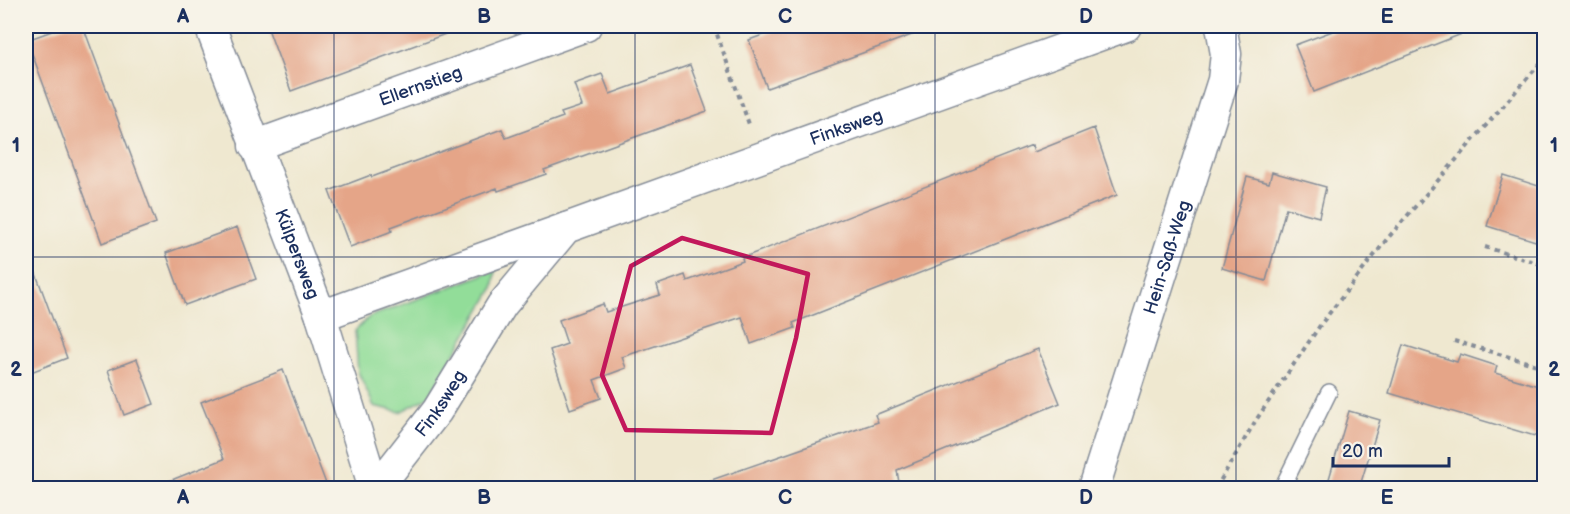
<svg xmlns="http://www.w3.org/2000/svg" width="1570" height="514" viewBox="0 0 1570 514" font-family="'Balsamiq Sans',sans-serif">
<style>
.green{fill:#92dd99;stroke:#56867c;stroke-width:1.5}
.building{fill:#e5a588}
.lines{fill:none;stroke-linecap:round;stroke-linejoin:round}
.lane-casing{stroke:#858c97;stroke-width:18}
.street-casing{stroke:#858c97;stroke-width:33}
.path{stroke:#858c97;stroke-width:4;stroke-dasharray:4.5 4.5;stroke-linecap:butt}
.lane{stroke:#fff;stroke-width:15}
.street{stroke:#fff;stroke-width:30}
.marked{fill:none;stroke:#c2185b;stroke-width:4.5;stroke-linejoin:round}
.grid{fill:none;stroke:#1b2f5e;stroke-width:1.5;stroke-opacity:0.55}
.labels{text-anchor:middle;stroke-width:6;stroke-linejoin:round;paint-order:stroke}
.street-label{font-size:18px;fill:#1b2f5e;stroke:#f7f3e8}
.neatline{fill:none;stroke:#1b2f5e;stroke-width:2}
.grid-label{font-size:20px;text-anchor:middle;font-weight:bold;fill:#1b2f5e}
</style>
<rect width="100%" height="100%" fill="#f7f3e8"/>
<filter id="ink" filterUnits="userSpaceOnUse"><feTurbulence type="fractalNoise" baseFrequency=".0167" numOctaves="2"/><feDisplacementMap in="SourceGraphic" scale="12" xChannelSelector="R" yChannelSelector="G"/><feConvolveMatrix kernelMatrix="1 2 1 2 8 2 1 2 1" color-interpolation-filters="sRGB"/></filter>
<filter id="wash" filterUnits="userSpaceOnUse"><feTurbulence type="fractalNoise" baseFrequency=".008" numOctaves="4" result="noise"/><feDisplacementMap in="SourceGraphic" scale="24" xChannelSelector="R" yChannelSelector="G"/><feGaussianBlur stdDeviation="1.35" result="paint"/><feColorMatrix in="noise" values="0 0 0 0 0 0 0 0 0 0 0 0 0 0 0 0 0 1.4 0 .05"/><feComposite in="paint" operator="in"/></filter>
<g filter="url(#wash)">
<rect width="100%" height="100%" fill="#efe8d0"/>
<path class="green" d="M496,270l-3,19 -64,108 -29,15 -26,-6 -16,-34 -3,-41 14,-14z"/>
<g id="blocks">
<path class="building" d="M66,26h17l73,197 -54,20 -75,-203z
M267,26h192v3l-168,62z
M788,26h139l1,3 -161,59 -18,-48z
M1346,26h131v2l-163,64 -19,-47z
M690,65l17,46 -163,59 2,4 -48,17 -1,-3 -106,39 1,4 -42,16 -21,-56 42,-16 1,2 130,-48 4,9 57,-21 -2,-4 21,-7 -8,-22 28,-10 8,20z
M1094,128l23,67 -324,128 2,5 -44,16 -9,-27 -120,40 4,11 -32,12 7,18 -31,11 -20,-59 17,-6 -8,-24 44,-16 3,8 54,-17 -3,-10 28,-10 2,6 56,-20 -1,-3 290,-113 2,7z
M1272,172l54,15 -7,30 -33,-9 -20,73 -44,-13 25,-91 22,6z
M1503,175l42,13v56l-58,-18z
M237,227l19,52 -71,26 -19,-52z
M29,255l38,103 -41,16v-118z
M1403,345l54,17 3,-8 37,12 -2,7 50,15v51l-156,-46z
M1038,349l22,54 -163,67 3,19h-199l-1,-5 178,-62 -3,-7z
M137,359l17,45 -30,11 -16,-45z
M283,370l45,119h-174v-2l70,-28 -23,-57z
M1349,411l31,9 -21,69h-33z"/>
</g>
</g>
<g filter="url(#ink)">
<use href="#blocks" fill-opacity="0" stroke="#858c97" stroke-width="1.5"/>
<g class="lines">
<defs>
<path id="lane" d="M1282,488l47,-96"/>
<g id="street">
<path id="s1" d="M210,26l111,290 53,172"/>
<path id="s2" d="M254,146l332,-120"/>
<path d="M321,316l245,-88"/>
<path id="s3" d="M377,488l60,-77 65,-106 64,-77 560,-202"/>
<path id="s4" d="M1094,488l129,-408 3,-26 -5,-28"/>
</g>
</defs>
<use href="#lane" class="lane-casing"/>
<use href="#street" class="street-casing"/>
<path class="path" d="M714,26l36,101
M1485,247l59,18
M1454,341l90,26
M1216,488l40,-68 65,-96 66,-85 157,-180"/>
<use href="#lane" class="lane"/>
<use href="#street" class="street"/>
</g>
</g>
<path class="marked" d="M682,238l126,36 -12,64 -25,95 -145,-3 -24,-55 29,-109z"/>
<path class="grid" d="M334,26v462M635,26v462M935,26v462M1236,26v462M26,257h1518"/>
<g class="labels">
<g class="street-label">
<text dy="6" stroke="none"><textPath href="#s2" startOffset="177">Ellernstieg</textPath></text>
<text dy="6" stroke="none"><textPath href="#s3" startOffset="620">Finksweg</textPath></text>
<text dy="6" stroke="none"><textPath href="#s1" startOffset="244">Külpersweg</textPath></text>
<text dy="6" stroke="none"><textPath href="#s4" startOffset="242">Hein-Saß-Weg</textPath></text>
<text dy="6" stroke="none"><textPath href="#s3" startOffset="106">Finksweg</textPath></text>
</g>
</g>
<rect width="1570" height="514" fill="none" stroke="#f7f3e8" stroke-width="66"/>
<path d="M1333 457v9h116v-9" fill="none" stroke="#1b2f5e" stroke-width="3"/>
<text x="1342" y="457" font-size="18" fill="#1b2f5e" stroke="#f7f3e8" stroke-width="4.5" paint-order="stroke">20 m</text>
<rect x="33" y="33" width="1504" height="448" class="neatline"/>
<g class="grid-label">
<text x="183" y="23">A</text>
<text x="484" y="23">B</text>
<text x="785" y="23">C</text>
<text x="1086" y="23">D</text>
<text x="1387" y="23">E</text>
<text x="16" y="152">1</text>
<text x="1554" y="152">1</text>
<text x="16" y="376">2</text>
<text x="1554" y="376">2</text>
<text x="183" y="504">A</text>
<text x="484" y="504">B</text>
<text x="785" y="504">C</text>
<text x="1086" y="504">D</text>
<text x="1387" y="504">E</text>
</g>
</svg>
